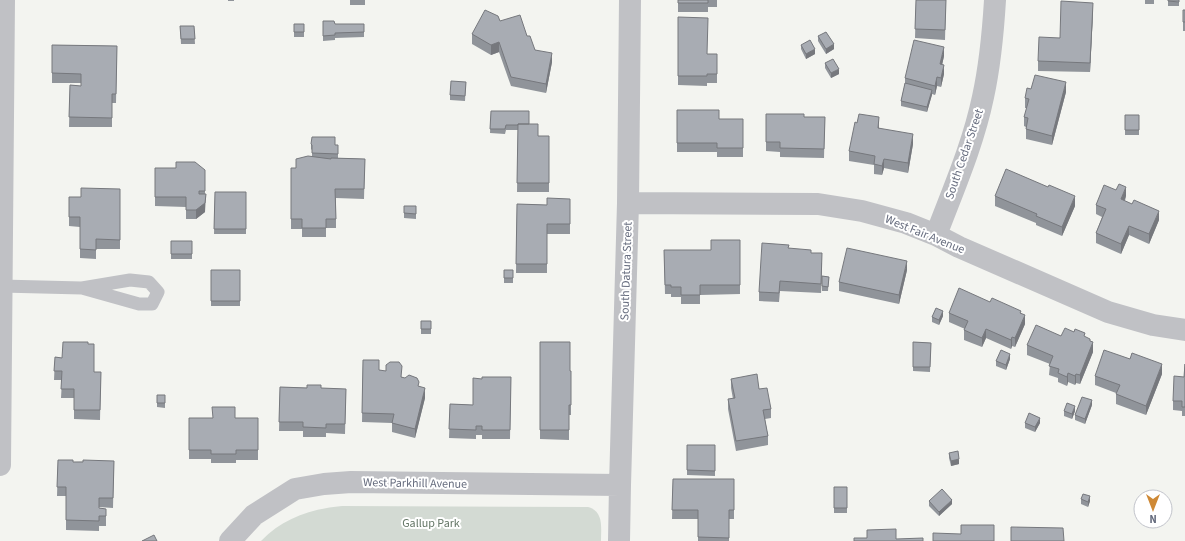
<svg xmlns="http://www.w3.org/2000/svg" width="1185" height="541" viewBox="0 0 1185 541" font-family="'Source Sans 3',sans-serif">
<style>
.green{fill:#d3dad3}
.lines{fill:none;stroke-linecap:round;stroke-linejoin:round}
.service{stroke:#c0c1c5;stroke-width:13}
.minor{stroke:#c0c1c5;stroke-width:22}
.wall{fill:#90949a}
.shaded-wall{fill:#76787d}
.building{fill:#a8acb3;stroke:#76787d}
.labels{text-anchor:middle;stroke-width:4;stroke-linejoin:round;paint-order:stroke}
.street-label{font-size:12px;fill:#666c7e;stroke:#fff}
.park-label{font-size:12px;fill:#647666;stroke:#fff}
</style>
<rect width="100%" height="100%" fill="#f3f4f0"/>
<path class="green" d="M342,506l246,1c16,4 13,21 13,34h-340c22,-23 50,-32 81,-35z"/>
<g class="lines">
<path class="service" d="M1,286l81,2 48,-8 19,2 9,10 -6,12h-13l-57,-16"/>
<path class="minor" d="M628,203l190,1 44,7 44,12 30,12 23,12 149,65 45,13 32,5
M936,235c17,-45 37,-90 47,-138 7,-32 10,-64 12,-97
M0,465l4,-465
M230,541l24,-26 41,-26 29,-5 27,-2 269,3
M619,541l1,-56 8,-282 2,-203"/>
</g>
<path class="wall" d="M228,0h6v1h-6z
M350,0h15v5h-15z
M678,0h39v7h-9v5h-30z
M916,0h30l-1,40 -30,-2z
M1145,0h9v4h-9z
M1168,0h11v6h-11z
M1183,10h2v21h-2z
M1093,12l-3,60 -52,-1v-10l22,-23z
M678,17l29,37h10v29h-10v3l-29,-1z
M323,21l12,3h29v13l-29,1v2l-12,1z
M500,21l27,15 8,14 17,12 -6,31 -35,-7 -12,-34 -8,3 -19,-11v-10z
M294,24h10v13h-10z
M180,26h14l1,18h-14z
M818,36l16,13 -8,5 -8,-13z
M52,45l65,1 -1,57h-4v24h-43l1,-42 11,1v-3h-29z
M801,45l14,9 -9,5 -5,-10z
M944,56l-2,9 2,9 -3,13 -4,-1 -2,9 -3,-1 -5,18 -26,-6v-5l4,-18v-5z
M825,63l14,11 -8,4 -6,-10z
M466,82l-1,19 -15,-1v-5z
M1031,89l35,3 -14,53 -26,-6v-12l-2,-1v-9l3,-9h-2v-10z
M677,110l42,9h24v38h-26v-5h-40z
M491,111l38,13 9,12h11v56h-32l1,-62h-12l-1,4 -15,-1z
M766,114l38,3h21l-1,41 -44,-1v-5l-14,-1z
M1125,115h14v20h-14z
M879,128l34,16 -5,29 -24,-5 -2,7 -8,-1v-9l-25,-4v-10z
M311,144l27,1v13l27,1 -1,40 -28,-1v30h-10v9h-24v-8h-11v-61h5l16,-11v-7l-1,-1z
M155,168l50,2v42l-9,7h-10v-12l-31,-1z
M120,189v60h-24v10l-16,-1v-31l-11,-1v-29h12z
M215,192h31v42h-32z
M995,196l80,10 -13,30 -26,-11v-2l-41,-17z
M1126,196l-1,5 34,19 -10,24 -20,-9 -8,19 -25,-11v-10l6,-16 -6,-3v-9z
M570,199v35h-23v39h-31l1,-69 30,1z
M404,206h12v13l-12,-1z
M740,240v54l-40,1v9h-19v-7h-10v-3h-6l-1,-44h47z
M171,241h21v18h-21z
M789,248l33,15 -1,30 -41,-2 -1,11 -20,-1v-9z
M211,270h29v36h-29z
M504,270h9v13h-9z
M907,270l-8,34 -60,-13v-9z
M822,276l7,1 -1,14h-6z
M990,302l31,11 4,11 -10,23 -3,-1 -1,3 -25,-11 -4,9 -18,-7v-10l1,-1 -16,-7v-9z
M943,316l-4,9 -7,-3v-5z
M421,321h10v13h-10z
M1061,336l24,1 5,4 3,11 -13,32 -4,-1 -1,2 -7,-3 -1,4 -9,-4v-4l-9,-3 1,-11 -23,-9v-10z
M540,342l30,29h1v44h-2v25l-29,-1z
M913,342l18,1 -1,29 -17,-1z
M88,344l6,28h7l-1,48 -26,-1v-21h-13l1,-18h-8l1,-23 7,1z
M1010,359l-4,11 -10,-4v-5z
M363,360l16,10 23,7 17,10 6,11 -10,40 -23,-6v-9l-30,-1z
M1185,364v52h-3v-5l-9,-1v-9l11,-24z
M1162,374l-16,41 -30,-11v-11l-21,-8v-9z
M511,377l-1,62h-28v-4h-6v4l-27,-1 1,-34 23,1 9,-26z
M731,379l28,10 12,20v9l-6,1 3,17v9l-32,6 -8,-42v-10h5l-2,-11z
M280,387l66,2 -1,45 -19,-1v4h-23v-6h-24z
M157,395h8v13l-8,-1z
M1092,405l-7,19 -10,-4v-5z
M1064,411h11l-3,8 -8,-3z
M189,418h69v42h-22v3h-25v-4h-22z
M1025,423h15l-5,9 -10,-4z
M687,445h28v31l-28,-1z
M949,453l10,11 -8,2 -2,-8z
M58,460l15,2 41,-1 -1,47 -14,-1v1l7,1v17h-7v5l-33,-1v-34h-9z
M673,479h61v40h-5v22h-31v-22h-26z
M834,487l13,21v5h-13z
M1081,499l9,2 -2,6 -7,-3z
M929,501l23,3 -13,12 -10,-10z"/>
<path class="shaded-wall" d="M1093,3v9l-3,60v-9z
M499,42v10l-8,3v-10z
M834,44v5l-8,5v-5z
M944,47v9l-4,18v-10z
M815,49v5l-9,5v-5z
M552,53v9l-6,31v-9z
M944,65v9l-3,13v-9z
M839,69v5l-8,4v-5z
M937,77v9l-2,9v-9z
M1066,82v10l-14,53v-9z
M932,90v5l-5,17v-5z
M879,117v10l-1,10v-9z
M913,134v10l-5,29v-10z
M884,159v9l-2,7v-9z
M1126,187v9l-5,13v-10z
M206,194l-1,18 -9,7v-9z
M1075,196v10l-13,30v-9z
M1159,211v9l-10,24v-10z
M1129,226v9l-8,19v-10z
M822,253v10l-1,30v-9z
M907,261v9l-8,34v-9z
M943,311v5l-4,9v-5z
M1025,315v9l-10,23v-9z
M986,329v9l-4,9v-9z
M1012,337v9l-1,3v-9z
M1093,342v10l-13,32v-9z
M1010,354v5l-4,11v-5z
M1162,364v10l-16,41v-9z
M1068,373v9l-1,4v-9z
M1076,374v9l-1,2v-9z
M425,388v10l-10,40v-9z
M1092,400v5l-7,19v-5z
M1075,406v5l-3,8v-5z
M1040,418v5l-5,9v-5z
M959,459v5l-8,2v-5z
M1090,496v5l-2,6v-5z
M952,500v4l-13,12v-4z"/>
<path class="building" d="M678,0h30v3h-30z
M916,0h30l-1,30 -30,-1z
M1168,0h11v2l-11,-1z
M1061,1l32,2 -3,60 -52,-2 1,-24 21,1z
M485,10l13,6 2,5 20,-6 7,21h3l5,14 17,3 -6,31 -35,-7 -12,-35 -8,3 -19,-11z
M1183,10h2v12h-2z
M678,17l30,1 -1,36h10v20h-10v2h-29z
M323,21h11l1,3h29v8l-29,1v2l-12,1z
M294,24h10v8h-10z
M180,26h14l1,13h-14z
M826,32l8,12 -8,5 -8,-13z
M810,40l5,9 -9,5 -5,-9z
M914,40l30,7 -4,17 4,1 -3,13 -4,-1 -2,9 -30,-8z
M52,45l65,1 -1,48h-4v24l-43,-1 1,-32 11,1v-12l-29,-1z
M833,59l6,10 -8,4 -6,-10z
M1035,75l31,7 -14,54 -26,-7 2,-11 -4,-1 5,-18 -4,-1 2,-10 4,1z
M451,81l15,1 -1,14 -15,-1z
M905,83l27,7 -5,17 -26,-6z
M677,110h42v9h24v29h-26v-5h-40z
M491,111h38v13h-11v1h-12l-1,4h-15z
M766,114h38v3h21l-1,32 -44,-1v-6h-14z
M859,114l20,3 -1,11 35,6 -5,29 -24,-4 -2,7 -8,-2 1,-8 -26,-5 6,-29 2,1z
M1125,115h14v15h-14z
M518,124h20v12h11v47h-32z
M312,137h23v8h3v9l-26,-1v-8l-1,-1z
M308,156l23,3v-1l34,1 -1,30h-29l1,30h-10v9h-24v-9h-11v-51h5v-9z
M176,162h19l10,8v21h-6v3h7l-1,9 -9,7h-10v-13h-31v-29h21z
M1006,169l42,18 1,-2 26,11 -13,31 -26,-11 1,-2 -42,-18z
M1119,184l7,3 -5,12 11,5 2,-4 25,11 -10,23 -20,-8 -8,18 -25,-11 10,-24 -10,-4 8,-20 12,5z
M81,188l39,1v51l-24,-1v11l-16,-1v-32h-11v-20h12z
M215,192h31v37h-32z
M547,198l23,1v25h-23v40h-31l1,-60 30,1z
M404,206h12v8l-12,-1z
M711,240h29v45h-40v10h-19v-8h-10v-2h-6l-1,-35h47z
M171,241h21v13h-21z
M762,243l27,2 -1,3 23,2v3h11l-1,31 -41,-3 -1,12 -20,-1z
M847,248l60,13 -8,34 -60,-13z
M211,270h29v31h-29z
M504,270h9v8h-9z
M822,276l7,1 -1,10 -6,-1z
M959,288l31,14 2,-4 29,13 -1,2 5,2 -10,23 -3,-1 -1,3 -25,-11 -4,9 -18,-8 4,-9 -19,-8z
M936,308l7,3 -4,9 -7,-3z
M421,321h10v8h-10z
M1036,325l25,11 4,-8 9,4 1,-3 10,4 -1,3 6,3v2l3,1 -13,33 -4,-1 -1,2 -7,-3 -1,4 -9,-4 1,-4 -10,-3 4,-10 -26,-11z
M63,342h25v2h6v28h7l-1,38h-26v-21h-13l1,-18h-8l1,-14 7,1z
M540,342h30v29h1v34h-2v25h-29z
M913,342l18,1 -1,24h-17z
M1001,350l9,4 -4,11 -10,-4z
M1104,350l26,9 2,-6 30,11 -16,42 -30,-12 4,-9 -25,-9z
M363,360h16v10l7,1v-6l4,-3h9l3,4 -1,11 4,1 4,-3 8,3 2,4 -1,4 7,2 -10,41 -23,-6 2,-9 -32,-1z
M1185,364v43h-3v-6h-9l1,-25 10,1z
M757,374l2,15 8,-1 4,21 -8,1 5,26 -32,5 -8,-42 7,-1 -4,-19z
M482,377h29l-1,53h-28v-4h-6v4l-27,-1 1,-25 23,1v-27l9,1z
M307,385h14v3l25,1 -1,35h-19v4l-23,-1v-5h-24l1,-35 27,1z
M157,395h8v8h-8z
M1082,397l10,3 -7,19 -10,-4z
M1067,403l8,3 -3,8 -8,-3z
M212,407h23v11h23v32h-22v4h-25v-4h-22v-32h24z
M1029,413l11,5 -5,9 -10,-4z
M687,445h28v26l-28,-1z
M958,451l1,8 -8,2 -2,-8z
M58,460h15v2h10v-2l31,1 -1,37h-14v10l7,1v7h-7v5l-33,-1v-33h-9z
M673,479h61v31h-5v28l-31,-1v-27h-26z
M834,487h13v21h-13z
M942,489l10,11 -13,12 -10,-11z
M1083,494l7,2 -2,6 -7,-3z
M961,525h33v16h-61v-8l28,1z
M1011,527l52,1 1,13h-53z
M896,529v10l27,-1v3h-69v-3h13v-8z
M154,535l3,6h-15z"/>
<g class="labels">
<g class="street-label">
<text transform="translate(964 154) rotate(-71)" y="4">South Cedar Street</text>
<text transform="translate(925 234) rotate(22)" y="4">West Fair Avenue</text>
<text transform="translate(626 271) rotate(-88)" y="4">South Datura Street</text>
<text transform="translate(415 483) rotate(1)" y="4">West Parkhill Avenue</text>
</g>
<g class="park-label">
<text x="431" y="527">Gallup Park</text>
</g>
</g>
<g transform="translate(1153 509) rotate(180)"><circle r="19" fill="#ffffff" stroke="#c2c4cb"/>
<path d="M0-3L7 15L0 10L-7 15Z" fill="#ce8936"/>
<text y="-6" font-size="11" font-weight="bold" text-anchor="middle" fill="#666c7e">N</text>
</g>
</svg>
